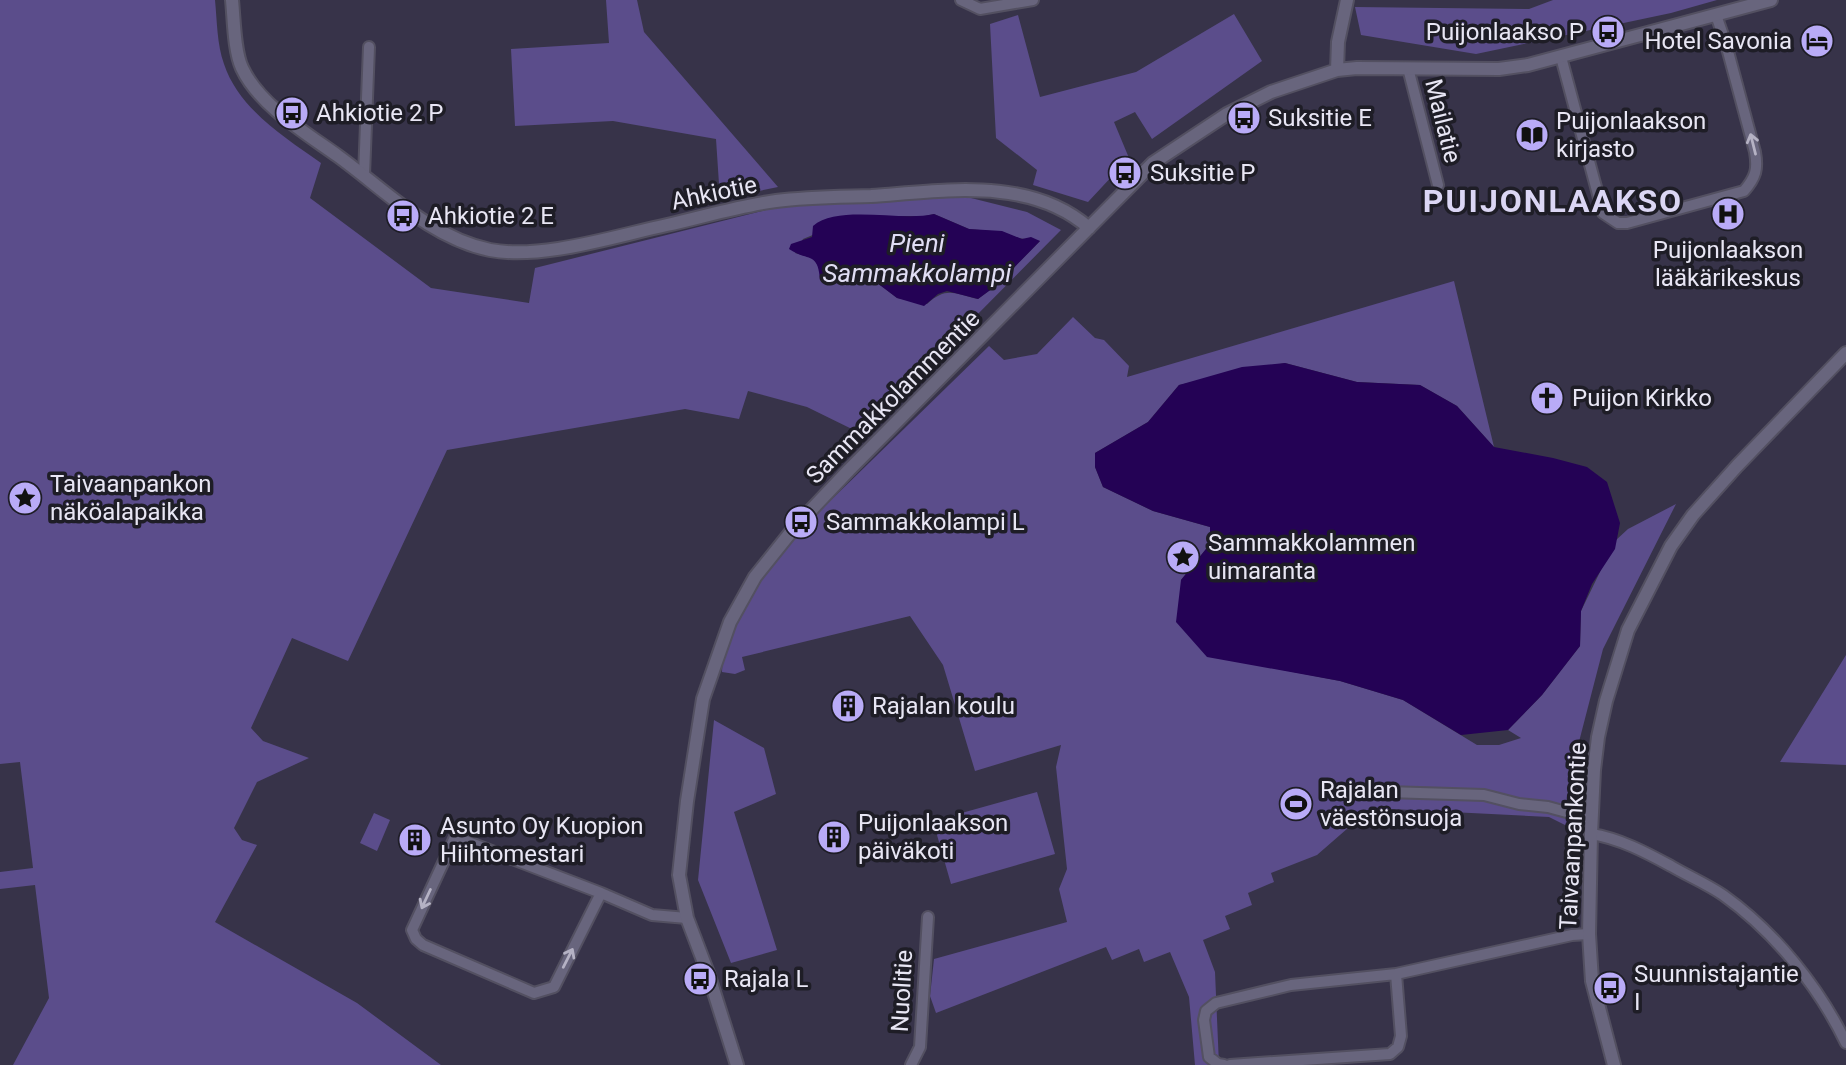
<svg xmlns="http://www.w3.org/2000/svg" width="1846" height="1065" viewBox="0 0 1846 1065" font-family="Roboto,sans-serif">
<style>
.green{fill:#5b4d8b;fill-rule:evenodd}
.water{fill:#240255}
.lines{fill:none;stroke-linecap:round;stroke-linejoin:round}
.minor-casing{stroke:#535061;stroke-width:14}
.tertiary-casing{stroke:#535061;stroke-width:16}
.minor{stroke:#68657d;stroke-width:10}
.tertiary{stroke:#68657d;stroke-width:12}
.oneway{stroke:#b5b2c4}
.labels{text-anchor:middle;stroke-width:7;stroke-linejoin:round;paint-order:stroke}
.poi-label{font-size:24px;fill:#e8e6f4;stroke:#1e1d26;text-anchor:start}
.street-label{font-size:24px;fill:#e8e6f4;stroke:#1e1d26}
.water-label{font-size:26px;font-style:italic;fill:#e0ddf4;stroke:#1e1d26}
.district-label{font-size:32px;font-weight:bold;letter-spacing:2px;fill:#dbd6f4;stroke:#1e1d26}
</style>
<rect width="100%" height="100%" fill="#373349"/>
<path class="green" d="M0,0h215c2,20 2,45 9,64 15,45 60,73 97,99l-11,35 121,90 98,15 6,-35 251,-63 169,-11 72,18 34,18 -201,203 -53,-26 -59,-16 -9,28 -54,-10 -238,41 -99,211 -56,-23 -41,90 12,13 46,17 -52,24 -23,46 8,12 15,5 -42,77 142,81 84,62h-428l36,-67 -14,-113 -35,4v-17l33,-4 -13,-106 -20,2zM934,214l35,15 33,3 16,6 22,3 -43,44 -19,14c-24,-5 -31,-13 -51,5l-30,-6 -33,-25 -17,-4 -6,6 -22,-8 -6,-9 -18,-5 8,-14 56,-23h66z
M606,0h31l7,32 134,155 -58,12 -4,-60 -103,-18 -98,5 -4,-77 98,-6z
M1553,0h164l-46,13 -195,41 -115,-19 -6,-28 174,2z
M1234,14l28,47 -110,78 -17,-27 -21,10 15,36 -41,44 -55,-17 4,-15 -41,-32 -6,-114 28,-9 22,82 96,-25z
M1454,281l40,166 -37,-41 -37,-21 -63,-3 -72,-19 -106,22 -31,37 -53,31v14l8,20 50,24 57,16v17l-29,36 97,89 62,12 63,19 74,45h22l22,-7 -13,-8 34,-35 38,-49 1,-35 34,-70 13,-12 48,-25 -73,145 -30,116 5,24 2,49 -13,-12 -18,-9 -178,-9 -54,47 -46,18 3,9 -26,11 4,12 -27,11 5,13 -27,11 12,32 4,93h-24l-6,-68 -19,-45 -26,10 -5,-13 -27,11 -6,-13 -170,66 -6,-17 4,-37 133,-37 -8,-33 8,-20 -11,-102 5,-22 -86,26 -32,-106 -33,-49 -168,41 3,13 -10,4 -13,-2c1,-38 45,-102 68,-132l199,-194 15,14 33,-6 36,-37 22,21 9,2 25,26 -2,11z
M1846,655v110l-66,-3z
M714,720l50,28 12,46 -42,18 43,138 -46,13 -33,-83z
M1037,792l18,62 -104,30 -18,-63z
M374,813l16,7 -13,31 -17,-8z"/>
<path class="water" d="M934,214l35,15 33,2 20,8 9,-2 9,4 -43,44 -19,14 -31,-8 -9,3 -14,12 -27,-8 -33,-25 -17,-4 -14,15 -13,-4c-2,-29 -12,-18 -31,-31l2,-5 21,-7 1,-11c25,-22 89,-4 121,-12z
M1285,363l72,19 63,3 37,21 37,41 59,11 34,9 20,15 13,41 -5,26 -23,35 -11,27 -1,35 -38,49 -34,35 -47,5 -58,-35 -63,-19 -133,-24 -31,-35 5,-42 29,-36v-17l-57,-16 -50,-24 -8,-20v-14l53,-31 31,-37 63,-18z"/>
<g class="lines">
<defs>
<path id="minor" d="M961,0l19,9 53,-9
M1561,57l42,156 15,10h9l117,-32c12,-14 14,-22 11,-39l-29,-108 -10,-29
M1408,68l30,117
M364,175l5,-128
M1355,791l129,4 35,9 29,3 44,12
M1591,834c28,4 56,19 80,32 17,10 36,18 52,29 52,37 96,92 123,148
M601,893l-47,94 -20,6 -111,-48 -7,-6 -4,-9 43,-93 146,56 51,22 35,3
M911,1065l9,-18 8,-130
M1224,1065l-6,-1 -9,-7 -5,-37 2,-9 10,-8 75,-18 105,-11 176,-39 17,-1
M1230,1065l160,-11 8,-7 3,-11 -5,-62"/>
<path id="tertiary" d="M232,0c2,19 2,51 10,68 17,37 64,65 96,88 48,35 93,82 152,94 52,10 125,-14 177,-25 36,-8 72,-19 109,-24 31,-4 63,-4 95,-5 72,-5 159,-20 218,32
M1337,70l1,-28 9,-42
M737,1065l-29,-92 -21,-55 -8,-43 8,-74 16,-102 27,-77 25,-45 40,-50 54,-57 304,-307 74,-49 44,-22 66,-22 20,-2 142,1 29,-4 243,-65
M1614,1065l-22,-84 -3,-47 2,-100 3,-64 4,-33 8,-36 22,-71 43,-84 22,-31 44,-49 109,-113"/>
</defs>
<use href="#minor" class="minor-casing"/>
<use href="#tertiary" class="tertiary-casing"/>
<use href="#minor" class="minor"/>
<use href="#tertiary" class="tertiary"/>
</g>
<defs><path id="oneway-shaft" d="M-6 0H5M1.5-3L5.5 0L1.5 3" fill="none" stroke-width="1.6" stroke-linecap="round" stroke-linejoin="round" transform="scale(1.75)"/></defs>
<g class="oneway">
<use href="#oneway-shaft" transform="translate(1753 144) rotate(-104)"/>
<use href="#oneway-shaft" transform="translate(426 899) rotate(115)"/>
<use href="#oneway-shaft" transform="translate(568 958) rotate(-63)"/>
</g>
<defs>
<symbol id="bus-disc" viewBox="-11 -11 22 22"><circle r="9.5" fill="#b9abf7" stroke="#1e1d26"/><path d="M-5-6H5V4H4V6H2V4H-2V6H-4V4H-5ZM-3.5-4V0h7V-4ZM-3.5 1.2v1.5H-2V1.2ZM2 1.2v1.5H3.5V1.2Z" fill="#111"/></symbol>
<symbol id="hotel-disc" viewBox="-11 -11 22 22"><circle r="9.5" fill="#b9abf7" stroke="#1e1d26"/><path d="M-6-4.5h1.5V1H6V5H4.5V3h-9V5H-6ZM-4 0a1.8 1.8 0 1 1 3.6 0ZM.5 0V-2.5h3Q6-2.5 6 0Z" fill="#111"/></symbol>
<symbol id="library-disc" viewBox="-11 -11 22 22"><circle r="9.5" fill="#b9abf7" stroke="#1e1d26"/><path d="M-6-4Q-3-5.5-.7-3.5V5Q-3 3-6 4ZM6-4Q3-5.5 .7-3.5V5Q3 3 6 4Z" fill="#111"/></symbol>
<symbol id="hospital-disc" viewBox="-11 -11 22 22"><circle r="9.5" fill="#b9abf7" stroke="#1e1d26"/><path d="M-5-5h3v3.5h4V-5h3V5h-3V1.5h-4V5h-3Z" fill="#111"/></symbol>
<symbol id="church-disc" viewBox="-11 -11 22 22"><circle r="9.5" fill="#b9abf7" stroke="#1e1d26"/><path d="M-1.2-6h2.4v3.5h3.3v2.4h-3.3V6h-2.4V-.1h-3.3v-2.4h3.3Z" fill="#111"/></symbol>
<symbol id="sight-disc" viewBox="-11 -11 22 22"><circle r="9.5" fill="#b9abf7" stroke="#1e1d26"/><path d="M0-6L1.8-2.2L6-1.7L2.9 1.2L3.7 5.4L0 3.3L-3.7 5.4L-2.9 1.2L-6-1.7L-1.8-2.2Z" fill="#111"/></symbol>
<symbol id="building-disc" viewBox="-11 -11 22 22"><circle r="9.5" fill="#b9abf7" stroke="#1e1d26"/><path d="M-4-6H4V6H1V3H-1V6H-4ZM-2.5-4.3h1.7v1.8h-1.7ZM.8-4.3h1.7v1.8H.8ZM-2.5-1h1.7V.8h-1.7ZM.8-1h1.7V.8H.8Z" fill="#111"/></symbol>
<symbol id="stadium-disc" viewBox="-11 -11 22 22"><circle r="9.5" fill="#b9abf7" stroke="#1e1d26"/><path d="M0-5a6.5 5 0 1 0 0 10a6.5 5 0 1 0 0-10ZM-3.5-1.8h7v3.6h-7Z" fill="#111"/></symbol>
</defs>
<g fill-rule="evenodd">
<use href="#bus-disc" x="1589" y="13" width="38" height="38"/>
<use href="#hotel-disc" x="1798" y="22" width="38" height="38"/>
<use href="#bus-disc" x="273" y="94" width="38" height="38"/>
<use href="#bus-disc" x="1225" y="99" width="38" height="38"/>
<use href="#library-disc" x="1513" y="116" width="38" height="38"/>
<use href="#bus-disc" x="1106" y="154" width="38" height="38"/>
<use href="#hospital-disc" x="1709" y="195" width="38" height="38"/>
<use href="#bus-disc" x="384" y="197" width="38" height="38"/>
<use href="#church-disc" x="1528" y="379" width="38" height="38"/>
<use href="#sight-disc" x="6" y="479" width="38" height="38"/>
<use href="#bus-disc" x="782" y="503" width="38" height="38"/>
<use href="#sight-disc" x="1164" y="538" width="38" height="38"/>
<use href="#building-disc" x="829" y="687" width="38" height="38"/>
<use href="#stadium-disc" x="1277" y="785" width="38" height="38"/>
<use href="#building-disc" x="815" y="818" width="38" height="38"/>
<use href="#building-disc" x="396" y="821" width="38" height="38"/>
<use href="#bus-disc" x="681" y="960" width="38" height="38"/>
<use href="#bus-disc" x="1591" y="969" width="38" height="38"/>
</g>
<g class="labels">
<g class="poi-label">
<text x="1584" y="40" text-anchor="end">Puijonlaakso P</text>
<text x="1792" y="49" text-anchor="end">Hotel Savonia</text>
<text x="316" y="121">Ahkiotie 2 P</text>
<text x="1268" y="126">Suksitie E</text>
<text x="1556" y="129">Puijonlaakson<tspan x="1556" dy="28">kirjasto</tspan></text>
<text x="1150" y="181">Suksitie P</text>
<text x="428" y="224">Ahkiotie 2 E</text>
<text x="1728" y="258" text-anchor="middle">Puijonlaakson<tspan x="1728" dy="28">lääkärikeskus</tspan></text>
<text x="1572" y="406">Puijon Kirkko</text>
<text x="50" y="492">Taivaanpankon<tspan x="50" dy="28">näköalapaikka</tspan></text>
<text x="826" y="530">Sammakkolampi L</text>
<text x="1208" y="551">Sammakkolammen<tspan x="1208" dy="28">uimaranta</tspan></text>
<text x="872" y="714">Rajalan koulu</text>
<text x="1320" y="798">Rajalan<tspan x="1320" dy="28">väestönsuoja</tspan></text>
<text x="858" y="831">Puijonlaakson<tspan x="858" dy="28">päiväkoti</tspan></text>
<text x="440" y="834">Asunto Oy Kuopion<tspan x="440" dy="28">Hiihtomestari</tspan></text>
<text x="1634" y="982">Suunnistajantie<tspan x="1634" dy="28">I</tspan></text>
<text x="724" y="987">Rajala L</text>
</g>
<g class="street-label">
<text transform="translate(1443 121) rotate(76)" y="8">Mailatie</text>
<text transform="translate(714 193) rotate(-12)" y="8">Ahkiotie</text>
<text transform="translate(893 397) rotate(-45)" y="8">Sammakkolammentie</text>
<text transform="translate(1573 836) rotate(-87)" y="8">Taivaanpankontie</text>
<text transform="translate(902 991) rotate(-87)" y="8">Nuolitie</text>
</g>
<g class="water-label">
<text x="917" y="252">Pieni<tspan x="917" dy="30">Sammakkolampi</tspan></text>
</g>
<g class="district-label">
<text x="1553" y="212">PUIJONLAAKSO</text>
</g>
</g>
</svg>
